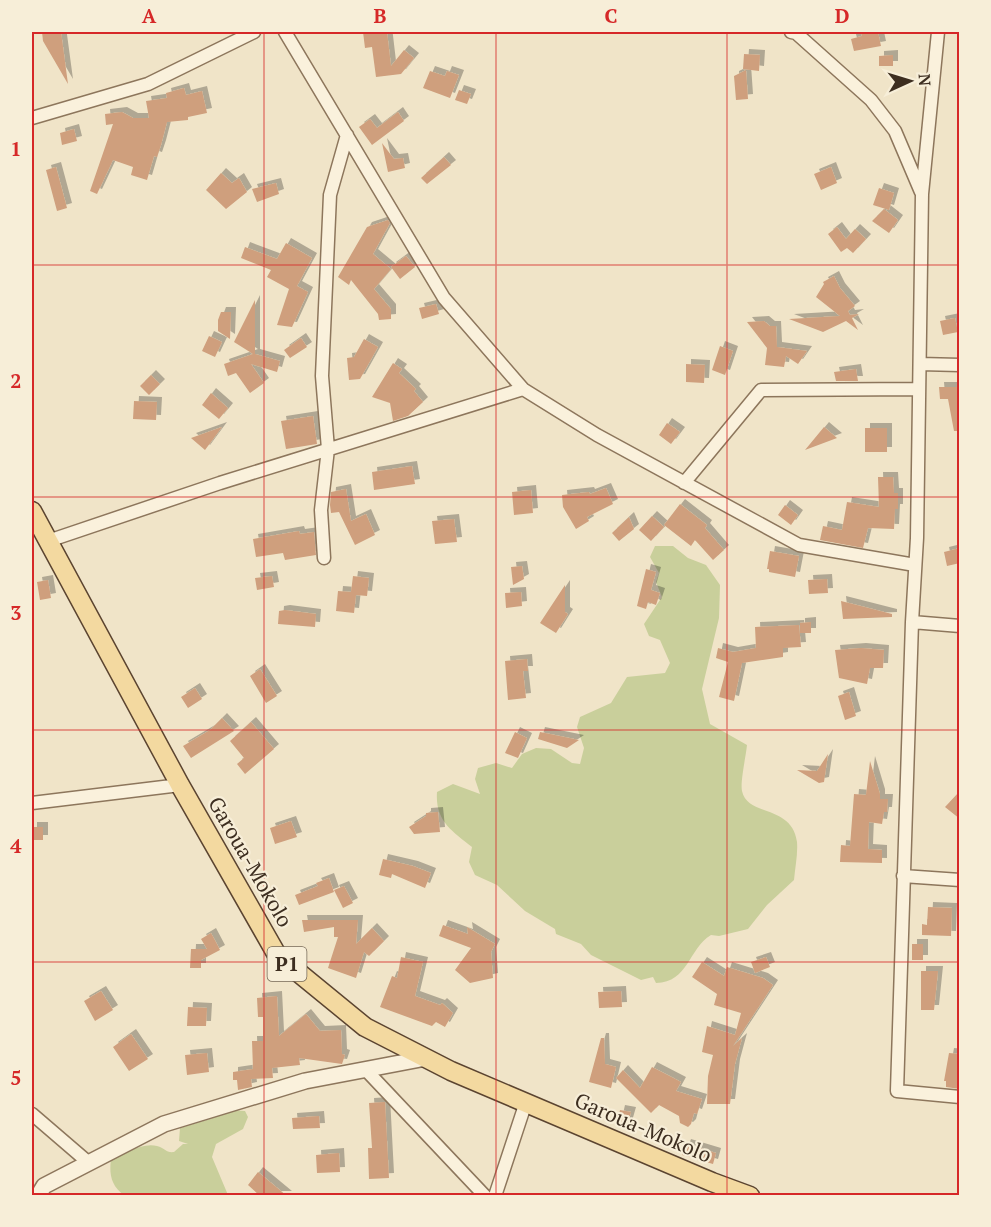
<svg xmlns="http://www.w3.org/2000/svg" width="991" height="1227" viewBox="0 0 991 1227" font-family="'PT Serif',serif">
<style>
.green{fill:#c9cf9b}
.building{fill:#cf9f7d;filter:url(#shadow)}
.lines{fill:none;stroke-linecap:round;stroke-linejoin:round}
.minor-casing{stroke:#8d765c;stroke-width:15}
.tertiary-casing{stroke:#8d765c;stroke-width:18}
.primary-casing{stroke:#5b4430;stroke-width:21}
.minor{stroke:#faf1dc;stroke-width:12}
.tertiary{stroke:#faf1dc;stroke-width:15}
.primary{stroke:#f3d9a0;stroke-width:18}
.grid{fill:none;stroke:#d62828;stroke-width:1.5;stroke-opacity:0.55}
.labels{text-anchor:middle;stroke-width:4.5;stroke-linejoin:round;paint-order:stroke}
.shield{fill:#f7eed8;stroke:#756857;stroke-width:1.5}
.shield-label{font-size:20px;font-weight:bold;fill:#3d2e20}
.street-label{font-size:21px;fill:#3d2e20;stroke:#f7eed8}
.neatline{fill:none;stroke:#d62828;stroke-width:2}
.grid-label{font-size:20px;text-anchor:middle;font-weight:bold;fill:#d62828}
</style>
<defs>
<filter id="shadow"><feDropShadow dx="5" dy="-5" stdDeviation="0" flood-color="#0004"/></filter>
</defs>
<rect width="100%" height="100%" fill="#f0e4c8"/>
<path class="green" d="M655,546h18l15,12 18,7 14,20 -1,33 -17,71 8,35 37,21c-1,11 -7,37 -5,46 5,26 50,13 55,51 1,12 -2,26 -3,38l-27,25 -19,24 -29,7 -8,-1c-23,14 -22,47 -55,48l-3,-6 -12,3 -50,-25 -10,-11 -25,-10 -1,-5 -30,-18 -28,-26 -22,-10 -6,-13 3,-15c-20,-16 -37,-26 -35,-55l16,-8 27,10 -5,-15 3,-11 18,-5 16,5 10,-14 14,-6 15,1 21,14 8,1 4,-16 -7,-21 3,-10 31,-14 16,-26 38,-4 5,-10 -10,-23 -11,-4 -5,-12 18,-27 -6,-15 3,-9 -9,-16z
M227,1110l18,1 3,6 -5,12 -27,15 -4,13 16,38h-104c-13,-9 -15,-21 -13,-36 13,-5 32,-17 46,-13 8,2 9,7 17,6l9,-8h5l-9,-3 1,-13 30,-9z"/>
<path class="building" d="M42,32h19l7,52 -25,-43z
M363,32h24l4,34 13,-16 10,8 -13,16 -25,3 -4,-30 -7,1z
M861,32h17l3,14 -27,5 -3,-12 11,-3z
M744,54l16,1 -1,16 -16,-2z
M893,55v11h-14v-10z
M746,70l2,29 -12,1 -2,-24z
M430,71l15,5 2,-5 12,4 -9,23 -27,-10z
M184,88l2,7 16,-4 5,22 -19,4v3l-21,2 -6,23 -4,12 -3,-1 -7,24 -16,-5 2,-8 -20,-7 -16,34 -7,-3 23,-67 -7,1 -1,-11 17,-2 11,6h16l-3,-17 21,-3 -1,-5z
M459,90l12,4 -4,10 -12,-4z
M398,112l6,9 -32,24 -13,-18 11,-8 7,9z
M74,129l3,12 -15,4 -2,-12z
M382,143l12,16 9,-1 2,10 -17,4z
M444,157l7,8 -24,19 -6,-6z
M56,167l11,41 -10,3 -11,-41z
M831,167l6,16 -16,7 -7,-16z
M221,173l11,10 7,-5 8,14 -21,17 -20,-19z
M276,183l3,11 -22,8 -5,-13z
M879,188l15,5 -5,17 -16,-5z
M884,209l14,11 -9,13 -17,-12z
M388,220l2,3 -17,31 18,15 -17,20 17,20v10l-12,1 -1,-6 -27,-34 -2,5 -11,-8 29,-50z
M837,227l9,12 9,-10 11,10 -13,14 -6,-5 -6,4 -13,-18z
M286,243l26,15 -15,28 11,6 -16,35 -15,-2 12,-36 -22,-12 4,-7 -30,-12 4,-11 32,12z
M406,256l9,11 -15,12 -9,-12z
M834,276l6,12 15,18 -7,5 2,4 9,-1 -7,4 6,12 -12,-9 -23,11 -34,-13 51,-3 -24,-19 8,-13 -1,-2z
M255,300v54l25,7 -3,11 -26,-8 13,19 -14,10 -14,-20 -8,3 -4,-12 29,-10 -19,-12z
M436,304l3,10 -17,5 -3,-11z
M221,312h10l-1,27 -12,-8v-11z
M955,318l3,14 -15,3 -3,-14z
M764,321l6,5h6l1,21 30,4 -9,13 -12,-8 -2,11 -19,-2 2,-17 -20,-26z
M209,336l13,6 -7,15 -13,-6z
M301,338l6,9 -17,11 -6,-8z
M364,339l14,8 -18,32 -11,1 -2,-22 7,-1z
M720,346l13,5 -8,24 -13,-5z
M393,363l9,6 -3,4 17,16 -2,2 9,11 -15,14 -15,5 -3,-18 -18,-6z
M686,364l19,1 -1,18 -18,-1z
M856,369l2,12h-22l-2,-9z
M151,375l9,9 -11,11 -9,-9z
M939,387h21v44h-6l-6,-32h-8z
M211,393l17,15 -9,11 -17,-14z
M134,401l23,1 -1,18 -23,-1z
M313,416l4,28 -31,5 -5,-28z
M667,423l13,9 -9,12 -12,-9z
M222,427l-17,23 -14,-12z
M824,427l13,11 -32,12z
M865,428h22v24h-22z
M412,466l3,18 -41,6 -2,-18z
M878,477h15l1,16h4v16h-3l-1,20 -26,-1 -5,20 -43,-8 3,-14 19,4 5,-28 32,5z
M606,488l7,16 -26,13 2,4 -13,8 -13,-22 -1,-12 27,-3 1,2z
M346,489l5,32 15,-7 9,21 -20,10 -16,-33 -8,1 -1,-8 1,-13z
M531,490l2,23 -19,2 -2,-23z
M680,504l27,21 -2,3 19,22 -11,10 -18,-20 -4,6 -27,-21z
M785,505l13,10 -7,10 -13,-10z
M652,516l12,11 -13,14 -12,-11z
M629,517l5,12 -15,12 -7,-8z
M454,519l3,23 -22,2 -3,-23z
M299,531l1,3 14,-2 2,23 -31,5 -2,-7 -27,4 -3,-18z
M960,548v15l-13,3 -3,-14z
M770,551l29,5 -4,21 -26,-5v-3h-2z
M522,566l2,13 -11,6 -2,-18z
M646,569l10,3 -5,18 9,3 -4,12 -8,-3 -2,7 -9,-3z
M272,576l2,11 -17,3 -2,-12z
M353,576l16,2 -2,18 -11,-1 -2,18 -18,-2 2,-20 13,1z
M827,579l1,14 -19,1 -1,-14z
M48,580l3,18 -11,2 -3,-18z
M565,585v27l3,2 -12,19 -16,-10z
M521,592l1,14 -16,2 -1,-15z
M841,601l51,13v3l-49,2z
M285,610l31,4 -1,13 -37,-3 1,-13z
M811,622v11h-11v-10z
M799,625l2,22 -18,1v9l-41,6 -8,38 -15,-4 9,-35 -12,-4 2,-10 15,4 23,-4 -1,-21z
M861,648l23,2 -1,18h-13l-3,16 -28,-6 -4,-28z
M527,659l1,12h-5l3,27 -18,2 -3,-39z
M260,669l17,27 -11,7 -16,-27z
M195,688l7,11 -14,9 -7,-11z
M849,692l7,24 -11,4 -7,-24z
M222,718l12,13 -43,27 -8,-12 27,-16z
M251,722l23,27 -29,25 -8,-10 7,-6 -14,-17z
M515,732l12,6 -9,20 -13,-5z
M540,732l39,8 -12,8 -29,-9z
M828,754l-4,28 -5,1 -22,-13 20,1z
M870,761l10,33v5h8l-1,13h-3l-2,12 -13,-2 -1,27 14,1v13l-42,-1 1,-17 9,1 4,-52 12,1z
M960,791v28l-15,-12z
M438,812l2,20 -26,2 -5,-7 17,-11v-3z
M291,821l6,16 -22,7 -5,-16z
M32,827h11v13h-11z
M383,859l30,7 18,7 -6,15 -33,-14 -1,4 -12,-3z
M329,878l5,14 -35,13 -4,-10 23,-9 -2,-3z
M344,886l9,17 -10,5 -9,-18z
M928,907l24,1 -1,28 -29,-1v-11l5,1z
M302,920h56l-2,24 16,-16 12,13 -15,15 -5,-4 -8,26 -28,-10 10,-31h-4v-10l-30,5z
M443,925l25,9 -1,-7 28,17 -4,8 2,26 -23,5 -15,-13 16,-22 -32,-12z
M211,933l9,17 -19,10v8h-11l1,-19h16l-6,-10z
M912,944h11v16h-11z
M401,957l22,5 -8,34 25,9 2,-2 11,10 -8,14 -9,-5 -4,4 -52,-19 12,-31 5,2z
M766,957l4,10 -15,6 -4,-11z
M702,962l22,14 3,-9 36,11 10,7 -40,61 9,-8 -7,26 -5,40h-23l1,-28 5,-21 -11,-3 5,-26 28,9 6,-22 -27,-8 3,-11 -25,-17z
M921,971h17l-4,39h-13z
M101,991l12,19 -18,11 -11,-20z
M621,991l1,16 -23,1 -1,-16z
M277,996l2,40 27,-22 14,17 21,-1 1,24 3,1 -3,9 -43,-6 1,7 -28,3 1,10 -22,1 1,8 -14,3 -1,-10h-4v-8l20,-3 -1,-28h11v-24h-5l-1,-19z
M188,1007l19,1 -1,18h-19z
M131,1034l17,25 -19,12 -16,-24z
M601,1038h3l1,26 11,3 -5,21 -22,-6z
M207,1053l2,19 -22,3 -2,-20z
M949,1053l11,1v35l-14,-2v-6h-2z
M652,1067l29,15 -5,9 26,8 -5,15 -3,-1 -3,11 -3,3 -8,-4 -1,-7 -20,-11 -8,8 -35,-35 7,-8 17,18z
M385,1102l4,76 -20,1 -1,-31h4l-3,-45z
M620,1110l11,2 -4,14 -10,-3z
M319,1116l1,12 -27,1 -1,-11z
M686,1144l30,9 -3,11 -31,-9z
M339,1153l1,19 -23,1 -1,-18z
M258,1172l29,24h-27l-12,-11z"/>
<g class="lines">
<defs>
<path id="minor" d="M285,32l159,266 79,91 74,46 202,110 116,20
M791,32l5,1 75,67 24,31 26,61
M938,32l-16,162 -5,344 -5,84 -15,469 63,6
M32,118l116,-34 106,-52
M920,364l40,1
M684,483l77,-93 158,-1
M48,541l172,-58 303,-94
M324,558l-3,-48 7,-61 -6,-73 8,-181 17,-60
M912,622l48,4
M32,803l148,-18
M903,876l57,4
M365,1069l120,127
M32,1114l57,49
M495,1196l31,-94"/>
<path id="tertiary" d="M38,1196l6,-10 120,-62 141,-43 121,-23"/>
<path id="primary" d="M32,511l148,274 97,170 88,72 86,44 261,111 38,14"/>
</defs>
<use href="#minor" class="minor-casing"/>
<use href="#tertiary" class="tertiary-casing"/>
<use href="#primary" class="primary-casing"/>
<use href="#minor" class="minor"/>
<use href="#tertiary" class="tertiary"/>
<use href="#primary" class="primary"/>
</g>
<path class="grid" d="M264,32v1164M496,32v1164M727,32v1164M32,265h928M32,497h928M32,730h928M32,962h928"/>
<g class="labels">
<rect class="shield" x="267.5" y="947" width="39" height="34" rx="4.5"/>
<g class="shield-label">
<text x="287" y="971">P1</text>
</g>
<g class="street-label">
<text transform="translate(250 862) rotate(60)" y="7">Garoua-Mokolo</text>
<text transform="translate(643 1128) rotate(23)" y="7">Garoua-Mokolo</text>
</g>
</g>
<rect width="991" height="1227" fill="none" stroke="#f7eed8" stroke-width="66"/>
<g transform="translate(910 81) rotate(86)" stroke="#f7eed8" stroke-width="4.5" paint-order="stroke">
<path d="M0-4.5L10 22L0 15L-10 22Z" fill="#3d2e20"/>
<text y="-9" font-size="16" font-weight="bold" text-anchor="middle" fill="#3d2e20">N</text>
</g>
<rect x="33" y="33" width="925" height="1161" class="neatline"/>
<g class="grid-label">
<text x="149" y="23">A</text>
<text x="380" y="23">B</text>
<text x="611" y="23">C</text>
<text x="842" y="23">D</text>
<text x="16" y="156">1</text>
<text x="16" y="388">2</text>
<text x="16" y="620">3</text>
<text x="16" y="853">4</text>
<text x="16" y="1085">5</text>
</g>
</svg>
